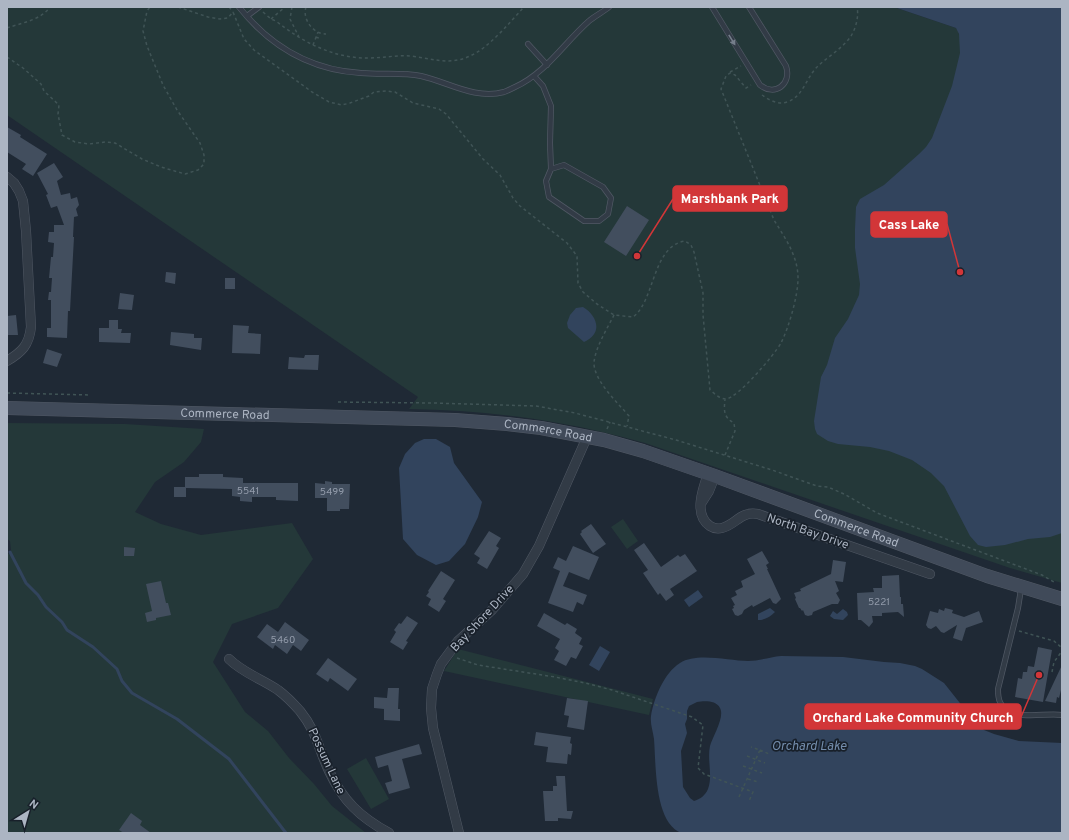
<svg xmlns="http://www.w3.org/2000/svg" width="1069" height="840" viewBox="0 0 1069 840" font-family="Overpass,sans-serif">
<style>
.green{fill:#243839}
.water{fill:#32445d;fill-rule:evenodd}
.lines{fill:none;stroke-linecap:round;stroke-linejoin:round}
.stream{stroke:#32445d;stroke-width:3}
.building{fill:#424e5e}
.lane-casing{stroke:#505864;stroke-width:6}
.street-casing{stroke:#505864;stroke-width:10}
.secondary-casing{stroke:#505864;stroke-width:14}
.path{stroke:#405456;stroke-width:1.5;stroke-dasharray:3 3;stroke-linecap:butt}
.lane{stroke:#323b46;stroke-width:4.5}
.street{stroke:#323b46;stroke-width:9}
.secondary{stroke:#404a59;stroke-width:13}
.oneway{fill:#757e8b}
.labels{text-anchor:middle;stroke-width:3.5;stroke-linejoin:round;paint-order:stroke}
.number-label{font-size:10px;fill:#929baa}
.street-label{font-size:12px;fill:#acb5c3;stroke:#18202a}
.water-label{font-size:13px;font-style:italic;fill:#748dac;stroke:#18202a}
.leader{fill:none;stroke:#d23638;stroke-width:1.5}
.callout-dot{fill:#d23638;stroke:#18202a;stroke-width:1.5}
.callout{fill:#d23638;stroke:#d23638;stroke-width:1.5}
.callout-label{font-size:13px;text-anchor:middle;font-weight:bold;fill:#fff}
</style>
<rect width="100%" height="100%" fill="#1f2935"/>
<path class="green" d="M7,7h887l62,21 2,3 2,7 102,5v540l-52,-15 -365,-125c-29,-8 -57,-15 -87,-20 -49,-9 -99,-13 -149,-14l9,-12 -411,-282z
M7,423l118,1 79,5 -3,13 -17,20 -29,20 -20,30 26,12 40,11 91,-12 21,36 -35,49 -46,16 -19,38 32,50 23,19 21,27 25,26 18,22 34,27h-359v-278l4,-4 -1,-10 -3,-2z
M623,519l15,22 -11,8 -16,-22z
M458,649l195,50 -4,16 -205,-44z
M366,758l23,41 -18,10 -24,-40z"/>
<path class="water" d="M894,7h168v526l-12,4 -22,2 -23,6 -19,2 -8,-2 -8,-9 -26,-50 -13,-13 -19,-13 -23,-9 -19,-4 -32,-3 -10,-3 -11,-7 -2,-5 -1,-8 7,-44 6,-12 8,-27 13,-19 11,-24 1,-11 -5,-36v-19l1,-22 4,-8 24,-14 35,-31 7,-7 6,-9 20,-52 8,-33 -1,-19 -3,-6z
M583,307c15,9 20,27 1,35l-16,-14 -1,-5 3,-8 6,-7z
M424,439h12l14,8 4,16 28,39 -4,15 -13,27 -16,17 -13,4 -19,-10 -14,-16 -4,-71 6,-14 10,-11z
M698,590l5,7 -14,10 -5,-7z
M770,608l5,4c-5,5 -10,8 -17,8v-6z
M843,609l4,3 1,3 -5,5 -9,-1 -4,-3 3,-5 4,3z
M600,646l10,6 -11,19 -10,-6z
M781,656l62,1 41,5 16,1 15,3 7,3 22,14 27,34 13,13 10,4 25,7 43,2v90h-380c-28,-9 -26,-69 -28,-94 -1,-8 -4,-15 -3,-23 3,-18 13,-43 29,-53 17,-11 49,-2 68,-2 11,0 22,-4 33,-5zM697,702c7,-1 19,-2 23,6 5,9 -7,28 -10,38 -3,14 3,30 -2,43 -3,7 -8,10 -14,12l-4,-3 -7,-11 -2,-36 6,-18 -2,-9 2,-5v-8l2,-5z"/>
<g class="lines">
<path class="stream" d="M10,552l16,31 12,12 8,12 16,15 5,8 26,17 24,22 5,12 10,12 45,26 52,40 57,74"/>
</g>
<path class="building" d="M7,127l14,8 -1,2 27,17 -14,22 -11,-7 4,-5 -19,-12z
M54,163l9,14 -6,4 4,14 9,-2 1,6 6,-2 2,8 -3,4 2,7 -4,1 -1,20h1l-4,74h-2l-1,27 -20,-1v-9h4v-28h-3l1,-8h2l1,-14h-3l2,-21h2l1,-14 -6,-1 1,-10h5v-7h10l-7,-19 -6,2 -5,-13 2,-1 -11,-21z
M627,206l22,14 -23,36 -22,-14z
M166,272l10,1 -1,11 -10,-2z
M225,278h10v11h-10z
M120,293l14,2 -2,15 -14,-1z
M16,315l2,20h-11v-19z
M109,320h9v9h4l-1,4h10l-1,10 -31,-1v-14h10z
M233,325l16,1 -1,7 13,1 -1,20 -28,-1z
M171,332l23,2v4h8l-1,12 -31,-5z
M47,349l15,5 -5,13 -14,-4z
M305,355h14l-1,15 -30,-1 1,-12 15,1z
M199,474h24v3l20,1v5h55v18l-22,-1v-3h-24v5l-12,-1v-4l-8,-1v-7l-46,-1v9h-12v-10h11v-10h14z
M325,481l7,1v2h18l-1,25h-9v2h-13v-13h-12v-15l10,1z
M591,524l15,20 -13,9 -13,-19 2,-2 -1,-1z
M489,531l12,7 -5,8 3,2 -12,21 -10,-6 3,-5 -6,-4z
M644,543l17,24 17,-12 2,2 5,-3 12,17 -27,18 4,6 -8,6 -6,-8 -2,2 -15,-22 5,-3 -14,-20z
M573,546l26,11 -10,23 -20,-8 -6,14 24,9 -4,10 -6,-3 -4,10 -25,-9 12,-32 -7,-3 5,-11 8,4z
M124,547l11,1 -1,8h-10z
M762,551l7,12 -3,2 2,4h-1l14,30 -5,5 -3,-1 -3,-5 -17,9 -1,-2 -8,5 -2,4 -4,2 -3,-1 -3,-6 2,-1 -1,-2 2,-1 -4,-7 6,-3 -2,-4 8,-4 -2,-6 14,-7 -8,-15z
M833,560l13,2 -3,20 -8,-1 4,10 -3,2 4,7 -2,4h-6l-19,8 -1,3 -4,1 -3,-1 -2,-5 -1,1 -2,-3h-1l-4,-9 1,-1 -2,-5 7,-2 -1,-2 31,-15z
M441,571l14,9 -12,19 3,2 -7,11 -11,-7 3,-6 -5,-3 3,-4 -1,-1z
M899,575l1,22h1v7h2l1,13 -6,-5 -16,1v3h-10l1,6 -4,5 -8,-7h-3l-1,-27 17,-1 -1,-4h9v-12z
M161,581l5,22h2l3,12 -15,3v2l-9,2 -2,-9 7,-2 -6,-27z
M945,608l8,2 -1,3 12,4 15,-6 4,11 -17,6 -4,13 -9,-3 4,-13 -13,8 -3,-1 -5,-6 -5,3 -3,-1 -2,-3 4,-14 8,2 1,-4 5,2z
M544,613l21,12 2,-2 10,6 -2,4 7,5 -3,6 4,2 -7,13 -5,-2 -5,9 -12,-6 5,-9 -4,-3 5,-9 -23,-13z
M407,616l11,7 -12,18 2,1 -5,8 -13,-8 6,-10 -2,-2 5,-7 2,1z
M285,622l24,18 -8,11 -8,-6 -6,9 -12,-9 -2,4 -16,-12 10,-13 11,8z
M1038,647l14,3 -9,52 -28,-5 3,-19 4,1 1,-7h4l1,-6 6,1z
M328,658l29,21 -9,12 -18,-13 -2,4 -12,-8z
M1062,665v25h-1l-2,8 -2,-1 -1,6 -11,-2z
M388,688h11l-1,21h2v12l-16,-1v-11l-10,-1v-11l13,1z
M567,698l21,3 -4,29 -17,-3 2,-11 -5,-1z
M536,732l35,5 -1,6 2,1 -1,11 -3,-1 -1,10 -21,-2 2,-15 -14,-2z
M419,744l3,10 -20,5 8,29 -21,6 -4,-11 7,-2 -4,-16 -10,3 -3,-11z
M556,776h9l2,35h6l-2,8 -13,-1v3h-13l-2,-30h10v-5h4z
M131,813l11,8 -2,4 11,8h-27l-5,-3z"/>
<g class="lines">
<defs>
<path id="lane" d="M239,7c31,39 72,63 122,66 20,2 41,-1 60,3 27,6 54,24 83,16 3,-1 7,-3 11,-5 31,-14 49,-44 74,-66 6,-5 14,-9 20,-14
M712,7l48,78c15,12 32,-1 26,-19l-37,-59
M247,16l12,-9
M528,44l19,21
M534,76l9,10 8,20 -1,37 1,26 -5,12 3,16 35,24h15l9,-7 3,-16 -8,-11 -39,-22 -13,4
M1021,589l-3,19 -20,81c0,4 0,9 2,13 8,21 45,10 62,13"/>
<path id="street" d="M7,177l7,6 5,8 4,10 3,30 5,96c-2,18 -9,25 -24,34
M708,474c-5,14 -15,41 2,52 3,2 8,3 12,2 15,-4 18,-17 36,-14l172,60
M702,502l7,-11 6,-15
M229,659c14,14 33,20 49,31 8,6 15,13 22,21 17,21 18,37 29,60 14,30 31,46 60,62
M459,833l-26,-105 -2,-20 1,-19 5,-15 4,-10 17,-23 34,-31 31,-36 16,-28 48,-109"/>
<g id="secondary">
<path id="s1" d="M7,408l448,12 52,4 34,4 63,12 39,11 72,25 272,100 75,23"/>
</g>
</defs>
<use href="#lane" class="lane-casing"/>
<use href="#street" class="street-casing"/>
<use href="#secondary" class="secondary-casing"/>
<path class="path" d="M178,7l30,10 12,2 8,-1 5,-6 11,27 10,11 58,42 17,10 13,3 8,-2 19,-7 5,-4 12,-1 9,1 18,11 26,6 7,5 37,45 17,16 13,23 7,8 47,37 10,13 1,27 5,9 14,12 17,11 19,2c22,-16 19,-71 52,-76l6,4 3,7 9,41v22l7,75c5,4 10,9 16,9 12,-1 49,-45 55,-56 8,-16 17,-47 17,-65 0,-22 -13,-40 -24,-58l-53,-131 5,-13 4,-3 5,2 11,13 5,-3
M229,7l4,5
M292,7l-2,12 9,18
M306,7c-4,12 7,27 20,27
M767,7v1
M263,12l8,7 5,2c26,21 57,37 91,37 15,0 29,-3 43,-2 21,2 39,10 60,0 20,-9 39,-33 54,-49
M271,19l14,-12
M7,28c14,-5 34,-8 43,-21
M316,37l5,2
M313,45l5,-13
M7,57l16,11 18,16 3,7 15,14 -1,9 4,21 13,7 14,2 16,-2 10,1 27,16 19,8 24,7 13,-4 6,-6v-9l-4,-12 -23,-33 -14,-25 -16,-39 -4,-15 4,-20 3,-4
M730,72l11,-6
M762,95c7,5 16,10 25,7 16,-5 19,-24 30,-35 10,-10 25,-18 34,-31 5,-8 8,-20 6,-29
M614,315c-7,14 -18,31 -20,47 -1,18 24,41 35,54l-2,10
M7,393l84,2
M338,402l95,1 103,3 39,7 101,27 96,30 45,16 11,1 16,7 33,19 165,62 12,7
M607,429l3,-7
M725,455l10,-24 -1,-8c-11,-6 -10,-13 -9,-24
M1019,631l35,10 8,7
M457,658l21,7 77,12 30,6 27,7 80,27 11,8 -5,43 6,6 49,18 -4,9
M1052,672l2,-10 8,-11
M760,750l9,4
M747,756l18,7
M743,766l19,7
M748,779l10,3
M739,797l21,-47 -9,-3"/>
<use href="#lane" class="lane"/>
<use href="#street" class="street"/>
<use href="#secondary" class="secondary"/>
</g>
<defs><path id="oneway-solid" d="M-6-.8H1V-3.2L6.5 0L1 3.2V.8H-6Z"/></defs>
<use class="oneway" href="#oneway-solid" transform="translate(732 40) rotate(58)"/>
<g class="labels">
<g class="number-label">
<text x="248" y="494">5541</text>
<text x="332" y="495">5499</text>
<text x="879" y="605">5221</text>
<text x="283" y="643">5460</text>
</g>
<g class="street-label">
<text dy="4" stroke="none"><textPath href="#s1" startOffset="218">Commerce Road</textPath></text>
<text dy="4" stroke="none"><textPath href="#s1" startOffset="542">Commerce Road</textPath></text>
<text dy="4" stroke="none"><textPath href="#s1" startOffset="866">Commerce Road</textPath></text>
<text transform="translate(808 531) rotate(19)" y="4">North Bay Drive</text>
<text transform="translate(482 618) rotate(-47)" y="4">Bay Shore Drive</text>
<text transform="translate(327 761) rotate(65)" y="4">Possum Lane</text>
</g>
<g class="water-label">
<text x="809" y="750">Orchard Lake</text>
</g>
</g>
<path class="leader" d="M637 256L673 199M960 272L947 224M1039 675L1021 717"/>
<g class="callout-dot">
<circle cx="637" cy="256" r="4"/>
<circle cx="960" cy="272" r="4"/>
<circle cx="1039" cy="675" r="4"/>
</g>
<g class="callout">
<rect x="673" y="186" width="114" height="25" rx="4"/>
<rect x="871" y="212" width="76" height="25" rx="4"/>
<rect x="805" y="704" width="216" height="25" rx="4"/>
</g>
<g class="callout-label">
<text x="730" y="203">Marshbank Park</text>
<text x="909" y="229">Cass Lake</text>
<text x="913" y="722">Orchard Lake Community Church</text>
</g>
<rect width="1069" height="840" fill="none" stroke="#acb5c3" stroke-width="16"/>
<g transform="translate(28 812) rotate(37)" stroke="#18202a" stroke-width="3" paint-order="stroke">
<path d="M0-3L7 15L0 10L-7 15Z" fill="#acb5c3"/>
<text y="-6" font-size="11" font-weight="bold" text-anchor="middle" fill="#acb5c3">N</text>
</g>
</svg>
